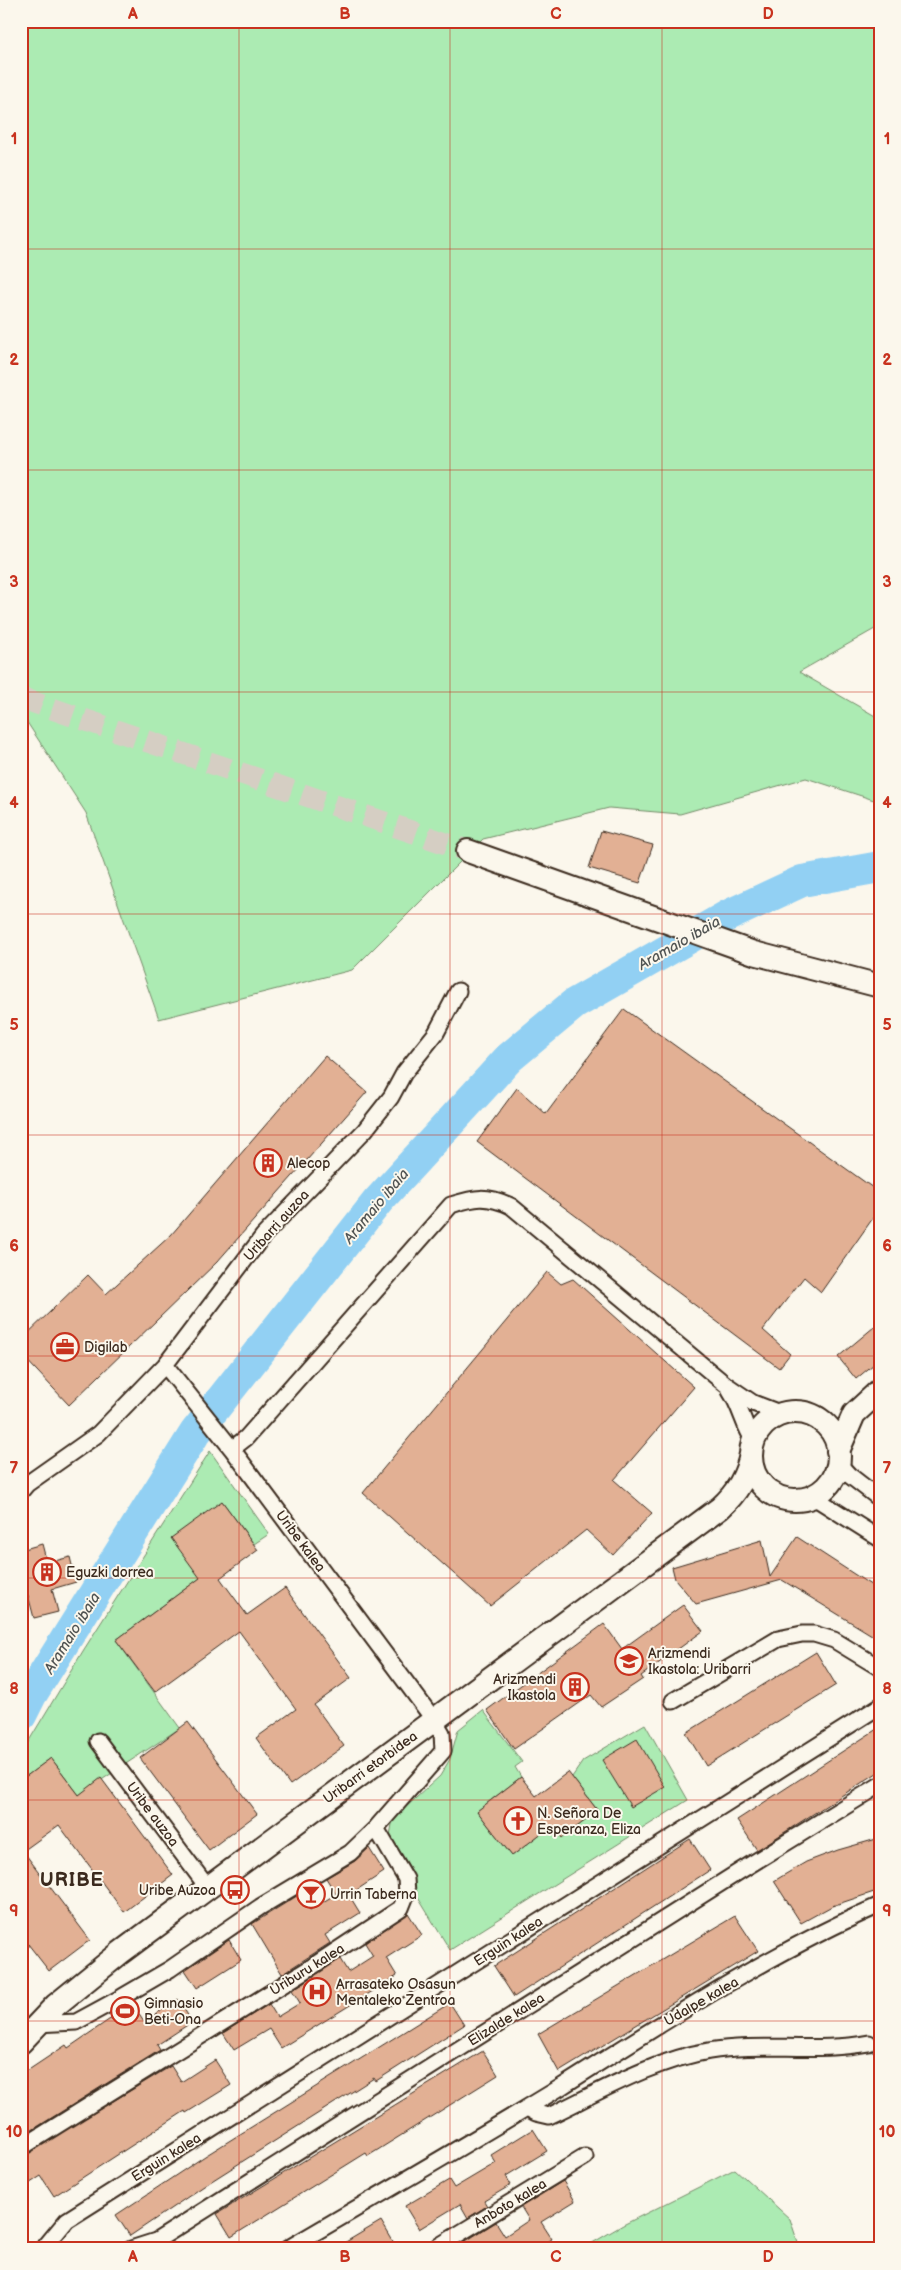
<svg xmlns="http://www.w3.org/2000/svg" width="901" height="2270" viewBox="0 0 901 2270" font-family="'Balsamiq Sans',sans-serif">
<style>
.green{fill:#acebb3;stroke:#748a68}
.lines{fill:none;stroke-linecap:round;stroke-linejoin:round}
.river{stroke:#92d0f3;stroke-width:32}
.building{fill:#e2b094;stroke:#3b2a1e}
.secondary-tunnel{stroke:#d5cec3;stroke-width:22;stroke-dasharray:22 11;stroke-linecap:butt}
.street-casing{stroke:#3b2a1e;stroke-width:19}
.secondary-casing{stroke:#3b2a1e;stroke-width:26}
.street{stroke:#fbf7ec;stroke-width:15}
.secondary{stroke:#fbf7ec;stroke-width:22}
.grid{fill:none;stroke:#c8321e;stroke-width:1;stroke-opacity:0.55}
.labels{text-anchor:middle;stroke-width:4;stroke-linejoin:round;paint-order:stroke}
.poi-label{font-size:14px;fill:#3b2a1e;stroke:#fbf7ec;text-anchor:start}
.street-label{font-size:14px;fill:#3b2a1e;stroke:#fbf7ec}
.water-label{font-size:15px;font-style:italic;fill:#515453;stroke:#fbf7ec}
.district-label{font-size:19px;font-weight:bold;letter-spacing:1px;fill:#3b2a1e;stroke:#fbf7ec}
.neatline{fill:none;stroke:#c8321e;stroke-width:2}
.grid-label{font-size:16px;text-anchor:middle;font-weight:bold;fill:#c8321e}
</style>
<rect width="100%" height="100%" fill="#fbf7ec"/>
<filter id="ink" filterUnits="userSpaceOnUse"><feTurbulence type="fractalNoise" baseFrequency=".02" numOctaves="2"/><feDisplacementMap in="SourceGraphic" scale="10" xChannelSelector="R" yChannelSelector="G"/><feConvolveMatrix kernelMatrix="1 2 1 2 8 2 1 2 1" color-interpolation-filters="sRGB"/></filter>
<g filter="url(#ink)">
<path class="green" d="M21,21h859v605l-81,46 78,45 3,5v80l-74,-24 -126,36 -71,-6 -126,31 -131,131 -193,49 -73,-206 -65,-100z
M210,1451l59,83 -15,10 -32,-43 -22,77 -84,62 64,88 -101,67 -28,-37 -30,22v-26l62,-103z
M483,1710l39,52 -7,5 6,10 -44,34 35,45 40,-31 10,13 36,-27 -26,-34 11,-16 62,-37 43,76 -238,150 -33,-54 -5,-25 -22,-36 3,-16 47,-43 10,-17 8,-29z
M735,2169l55,50 10,30h-218l41,-24z"/>
<g class="lines">
<path class="river" d="M21,1715l10,-20 164,-262 183,-232 131,-143 65,-54 153,-88 75,-35 78,-14"/>
</g>
<path class="building" d="M601,831l52,14 -13,38 -51,-15z
M624,1009l256,184v15l-59,84 -17,-15 -41,53 27,24 -11,14 -302,-226 40,-54 29,26z
M325,1056l42,36 -150,170 -148,143 -48,-51v-14l67,-65 18,19 65,-59z
M547,1272l14,12 12,-5 121,108 -80,93 38,33 -39,42 -27,-25 -96,76 -127,-113z
M880,1322v37l-24,20 -18,-22z
M222,1501l36,49 -38,28 27,37 38,-27 66,90 -37,27 30,41 -54,39 -34,-47 40,-29 -57,-78 -84,61 -39,-52 84,-62 -29,-40z
M797,1537l83,54v49l-98,-60 -86,24 -21,-25 -3,-12 90,-27 8,37z
M42,1544l5,19 23,-6 6,25 -24,7 6,23 -24,6 -6,-23 -7,2v-47z
M683,1605l20,26 -62,45 2,3 -42,28 -10,-12 -77,54 -27,-39 117,-86 18,25z
M816,1652l20,33 -130,81 -20,-33z
M188,1722l69,92 -48,36 -69,-92z
M880,1727v44l-123,79 -20,-30z
M637,1739l28,48 -34,20 -29,-47z
M51,1758l28,37 22,-17 72,97 -49,37 -65,-87 -36,26 67,89 -41,31 -28,-36v-155z
M568,1772l30,39 -36,27 -10,-13 -40,31 -35,-45 44,-34 15,19z
M880,1838v52l-48,16 -31,17 -27,-42 32,-19 32,-12z
M690,1839l20,31 -196,127 -20,-31z
M369,1848l15,24 -35,23 11,18 -35,22 5,8 -48,31 -30,-50 48,-30 10,16 26,-16 -10,-16 29,-17z
M408,1913l14,22 -36,23 11,18 -116,72 -12,-19 -35,21 -11,-17 46,-29 8,13 23,-14 -8,-13 48,-31 8,13 25,-16 -8,-13z
M735,1916l23,35 -199,121 -21,-38z
M229,1940l12,20 -44,28 -12,-18z
M178,1999l14,23 -35,23 3,5 -139,87v-62l45,-30 2,3 64,-44 12,18z
M450,2003l14,22 -88,56 -2,-3 -164,104 -80,54 -14,-21 89,-59z
M483,2051l15,24 -130,81 -2,-3 -135,84 -14,-23z
M215,2060l16,25 -45,28 -1,-2 -131,85 -13,-20 -20,13v-32l150,-91 10,16z
M533,2129l14,22 -41,25 5,9 -27,16 3,5 -19,12 -8,-14 -41,25 -14,-23 44,-26 5,8 42,-25 -5,-8z
M563,2181l12,20 -34,21 11,17 -16,10h-83l43,-27 9,14 24,-16 -8,-13z
M381,2221l13,22 -9,6h-51z"/>
<g class="lines">
<path class="secondary-tunnel" d="M21,698l447,153"/>
<defs>
<path id="street" d="M730,1391c11,16 13,34 24,50
M232,1449l14,-11 205,-233c25,-8 35,-10 60,1l214,178 28,19 29,11
M838,1463l11,12 31,24
M21,1491l6,-7 71,-50 67,-69 98,-129 102,-106 26,-33 13,-24 32,-40 22,-42
M812,1496l68,43
M673,1701l105,-62 24,-5h12l20,6 46,28
M98,1741l110,147
M36,2024l40,-2 46,-25 48,-28 90,-62 90,-54 26,-25
M527,2108l9,5 13,3c50,-24 105,-56 160,-65 52,-9 108,2 160,-8
M21,2148l292,-182 88,-58 6,-15 -1,-14 -30,-51 67,-77 -1,-18 -8,-13 -202,-271 -67,-84
M43,2249l24,-29 813,-514
M131,2249l25,-8 584,-370 140,-86
M287,2249c92,-54 184,-107 274,-162 103,-65 207,-133 319,-182
M434,2249l151,-92"/>
<path id="secondary" d="M468,851l286,102 126,33
M751 1456a44 44 0 1 1 88 0a44 44 0 1 1-88 0Z
M838,1451l16,-37 26,-24
M21,2042l35,-37 64,-52 600,-445c16,-14 27,-32 31,-54"/>
</defs>
<use href="#street" class="street-casing"/>
<use href="#secondary" class="secondary-casing"/>
<use href="#street" class="street"/>
<use href="#secondary" class="secondary"/>
</g>
</g>
<path class="grid" d="M239,21v2228M450,21v2228M662,21v2228M21,249h859M21,470h859M21,692h859M21,914h859M21,1135h859M21,1356h859M21,1578h859M21,1800h859M21,2021h859"/>
<defs>
<symbol id="building-ring" viewBox="-11 -11 22 22"><circle r="9.5" fill="#fbf7ec" stroke="#c8321e" stroke-width="1.5"/><path d="M-4-6H4V6H1V3H-1V6H-4ZM-2.5-4.3h1.7v1.8h-1.7ZM.8-4.3h1.7v1.8H.8ZM-2.5-1h1.7V.8h-1.7ZM.8-1h1.7V.8H.8Z" fill="#c8321e"/></symbol>
<symbol id="office-ring" viewBox="-11 -11 22 22"><circle r="9.5" fill="#fbf7ec" stroke="#c8321e" stroke-width="1.5"/><path d="M-6-3h4V-5.5h4V-3h4V5H-6ZM-1-4.5V-3h2v-1.5ZM-6 0V1H6V0Z" fill="#c8321e"/></symbol>
<symbol id="school-ring" viewBox="-11 -11 22 22"><circle r="9.5" fill="#fbf7ec" stroke="#c8321e" stroke-width="1.5"/><path d="M0-5L7-2L0 1L-7-2ZM-4 1L0 2.5L4 1V4Q0 6-4 4Z" fill="#c8321e"/></symbol>
<symbol id="church-ring" viewBox="-11 -11 22 22"><circle r="9.5" fill="#fbf7ec" stroke="#c8321e" stroke-width="1.5"/><path d="M-1.2-6h2.4v3.5h3.3v2.4h-3.3V6h-2.4V-.1h-3.3v-2.4h3.3Z" fill="#c8321e"/></symbol>
<symbol id="bus-ring" viewBox="-11 -11 22 22"><circle r="9.5" fill="#fbf7ec" stroke="#c8321e" stroke-width="1.5"/><path d="M-5-6H5V4H4V6H2V4H-2V6H-4V4H-5ZM-3.5-4V0h7V-4ZM-3.5 1.2v1.5H-2V1.2ZM2 1.2v1.5H3.5V1.2Z" fill="#c8321e"/></symbol>
<symbol id="bar-ring" viewBox="-11 -11 22 22"><circle r="9.5" fill="#fbf7ec" stroke="#c8321e" stroke-width="1.5"/><path d="M-6-5H6L.8 .8V4.5H3.5V6h-7V4.5H-.8V.8Z" fill="#c8321e"/></symbol>
<symbol id="hospital-ring" viewBox="-11 -11 22 22"><circle r="9.5" fill="#fbf7ec" stroke="#c8321e" stroke-width="1.5"/><path d="M-5-5h3v3.5h4V-5h3V5h-3V1.5h-4V5h-3Z" fill="#c8321e"/></symbol>
<symbol id="stadium-ring" viewBox="-11 -11 22 22"><circle r="9.5" fill="#fbf7ec" stroke="#c8321e" stroke-width="1.5"/><path d="M0-5a6.5 5 0 1 0 0 10a6.5 5 0 1 0 0-10ZM-3.5-1.8h7v3.6h-7Z" fill="#c8321e"/></symbol>
</defs>
<g fill-rule="evenodd">
<use href="#building-ring" x="252" y="1147" width="32" height="32"/>
<use href="#office-ring" x="49" y="1331" width="32" height="32"/>
<use href="#building-ring" x="31" y="1556" width="32" height="32"/>
<use href="#school-ring" x="613" y="1645" width="32" height="32"/>
<use href="#building-ring" x="559" y="1671" width="32" height="32"/>
<use href="#church-ring" x="502" y="1805" width="32" height="32"/>
<use href="#bus-ring" x="219" y="1874" width="32" height="32"/>
<use href="#bar-ring" x="295" y="1878" width="32" height="32"/>
<use href="#hospital-ring" x="301" y="1976" width="32" height="32"/>
<use href="#stadium-ring" x="109" y="1995" width="32" height="32"/>
</g>
<g class="labels">
<g class="poi-label">
<text x="287" y="1168">Alecop</text>
<text x="84" y="1352">Digilab</text>
<text x="66" y="1577">Eguzki dorrea</text>
<text x="648" y="1658">Arizmendi<tspan x="648" dy="16">Ikastola: Uribarri</tspan></text>
<text x="556" y="1684" text-anchor="end">Arizmendi<tspan x="556" dy="16">Ikastola</tspan></text>
<text x="537" y="1818">N. Señora De<tspan x="537" dy="16">Esperanza, Eliza</tspan></text>
<text x="216" y="1895" text-anchor="end">Uribe Auzoa</text>
<text x="330" y="1899">Urrin Taberna</text>
<text x="336" y="1989">Arrasateko Osasun<tspan x="336" dy="16">Mentaleko Zentroa</tspan></text>
<text x="144" y="2008">Gimnasio<tspan x="144" dy="16">Beti-Ona</tspan></text>
</g>
<g class="street-label">
<text transform="translate(276 1225) rotate(-48)" y="5">Uribarri auzoa</text>
<text transform="translate(301 1541) rotate(53)" y="5">Uribe kalea</text>
<text transform="translate(370 1767) rotate(-36)" y="5">Uribarri etorbidea</text>
<text transform="translate(153 1814) rotate(53)" y="5">Uribe auzoa</text>
<text transform="translate(508 1941) rotate(-33)" y="5">Erguin kalea</text>
<text transform="translate(307 1969) rotate(-32)" y="5">Uriburu kalea</text>
<text transform="translate(701 2001) rotate(-30)" y="5">Udalpe kalea</text>
<text transform="translate(506 2019) rotate(-32)" y="5">Elizalde kalea</text>
<text transform="translate(166 2157) rotate(-32)" y="5">Erguin kalea</text>
<text transform="translate(510 2203) rotate(-31)" y="5">Anboto kalea</text>
</g>
<g class="water-label">
<text transform="translate(679 943) rotate(-30)" y="5">Aramaio ibaia</text>
<text transform="translate(376 1206) rotate(-50)" y="5">Aramaio ibaia</text>
<text transform="translate(72 1633) rotate(-58)" y="5">Aramaio ibaia</text>
</g>
<g class="district-label">
<text x="72" y="1886">URIBE</text>
</g>
</g>
<rect width="901" height="2270" fill="none" stroke="#fbf7ec" stroke-width="55"/>
<rect x="28" y="28" width="846" height="2214" class="neatline"/>
<g class="grid-label">
<text x="133" y="19">A</text>
<text x="345" y="19">B</text>
<text x="556" y="19">C</text>
<text x="768" y="19">D</text>
<text x="14" y="144">1</text>
<text x="887" y="144">1</text>
<text x="14" y="365">2</text>
<text x="887" y="365">2</text>
<text x="14" y="587">3</text>
<text x="887" y="587">3</text>
<text x="14" y="808">4</text>
<text x="887" y="808">4</text>
<text x="14" y="1030">5</text>
<text x="887" y="1030">5</text>
<text x="14" y="1251">6</text>
<text x="887" y="1251">6</text>
<text x="14" y="1473">7</text>
<text x="887" y="1473">7</text>
<text x="14" y="1694">8</text>
<text x="887" y="1694">8</text>
<text x="14" y="1916">9</text>
<text x="887" y="1916">9</text>
<text x="14" y="2137">10</text>
<text x="887" y="2137">10</text>
<text x="133" y="2262">A</text>
<text x="345" y="2262">B</text>
<text x="556" y="2262">C</text>
<text x="768" y="2262">D</text>
</g>
</svg>
